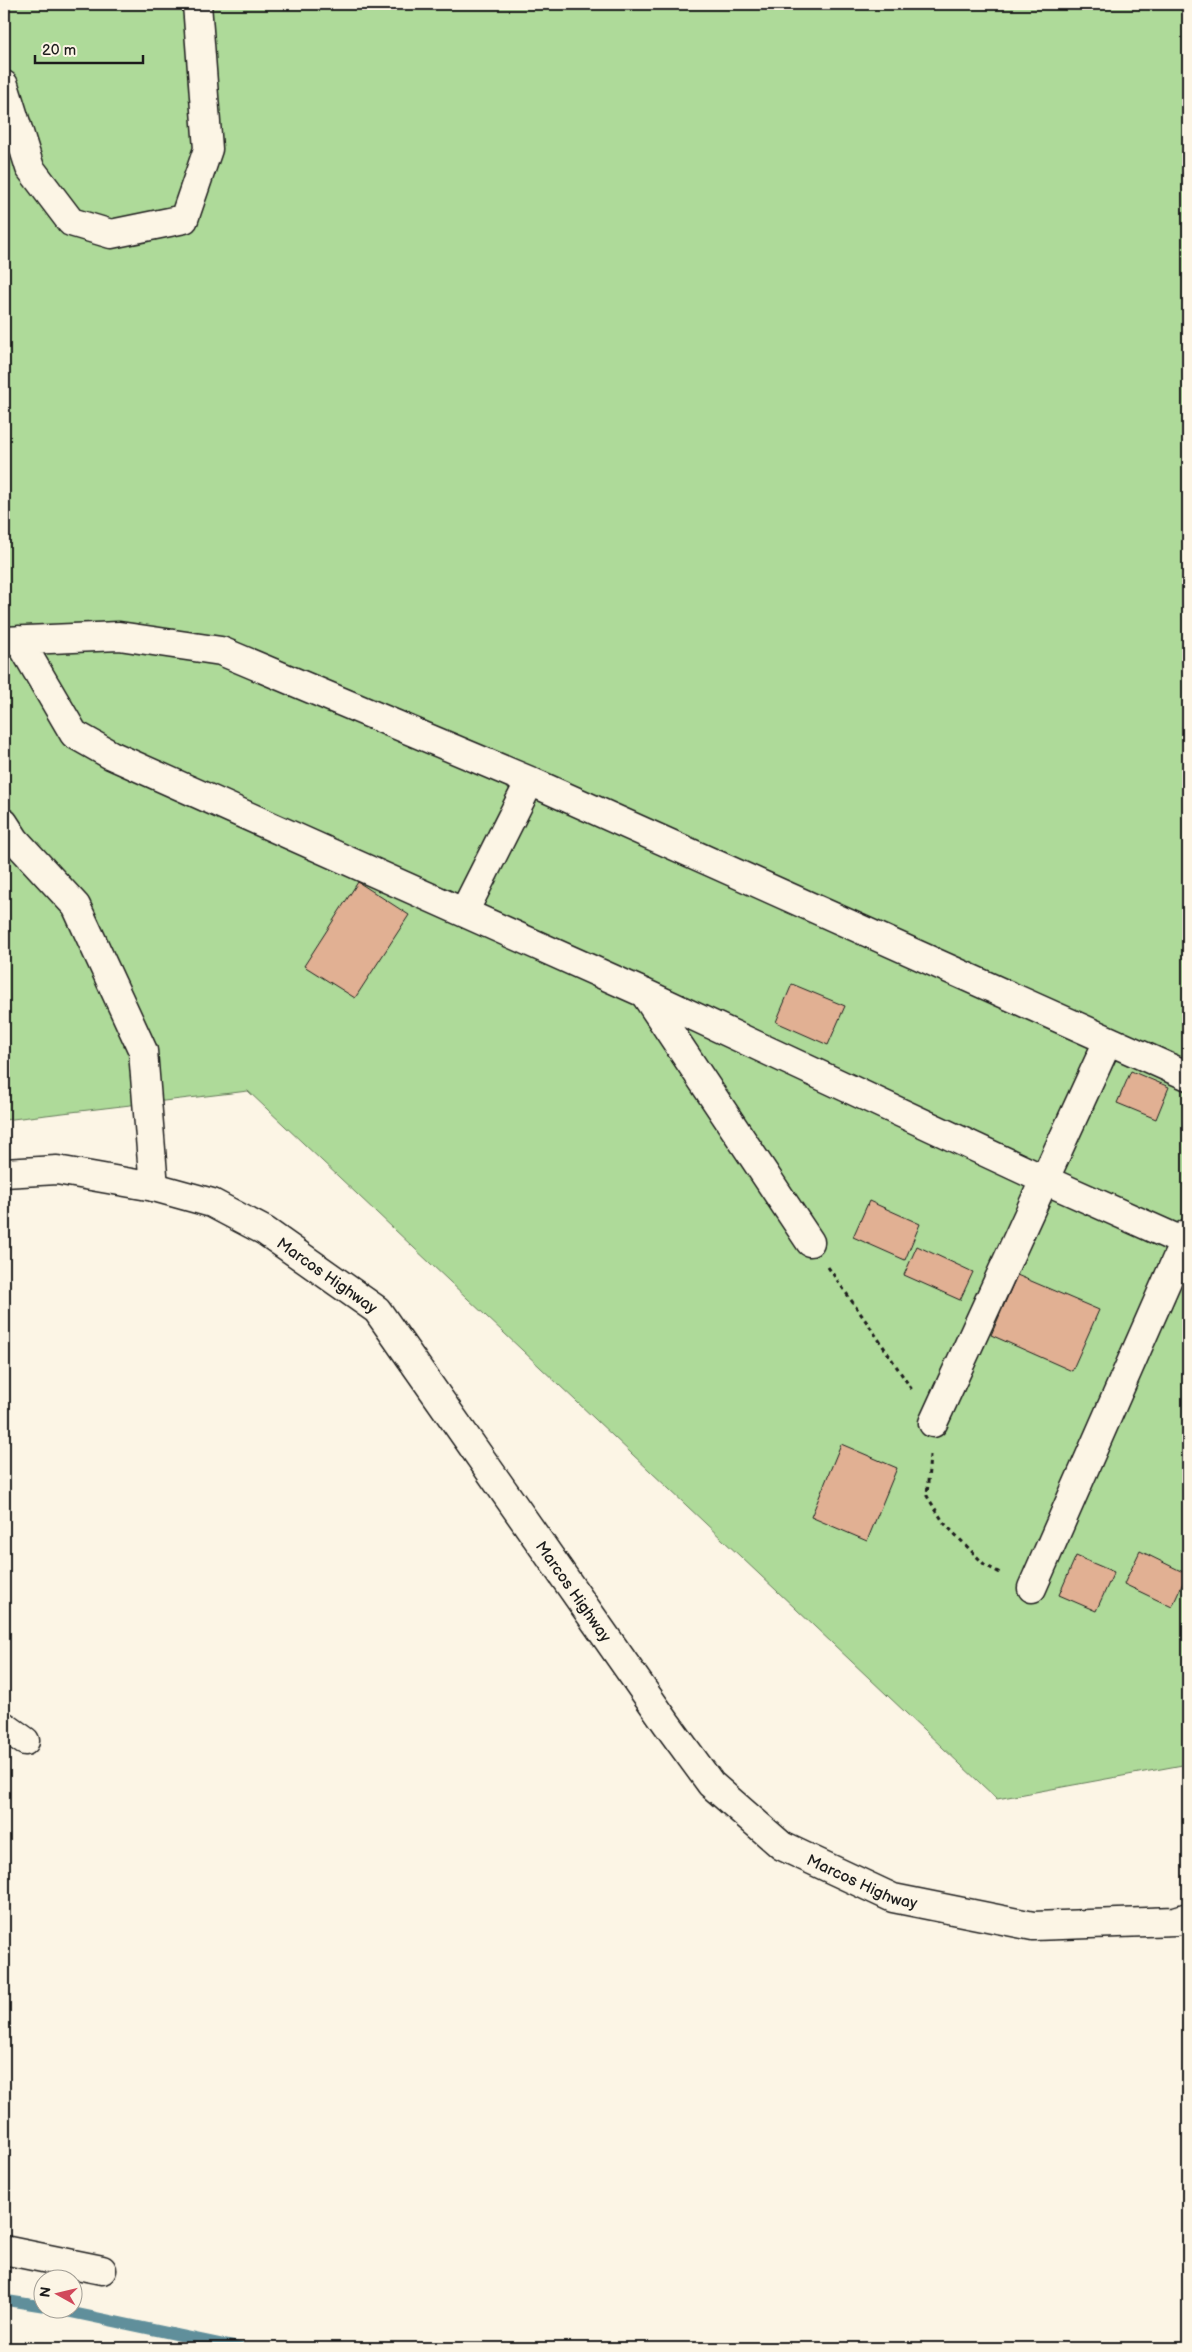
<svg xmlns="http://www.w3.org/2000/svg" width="1192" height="2352" viewBox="0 0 1192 2352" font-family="'Balsamiq Sans',sans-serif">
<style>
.green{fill:#aeda99;stroke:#657b5a}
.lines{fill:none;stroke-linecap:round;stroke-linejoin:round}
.stream{stroke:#618f9b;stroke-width:11}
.building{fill:#e1b093;stroke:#1c1c1c}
.minor-casing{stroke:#1c1c1c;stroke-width:31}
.primary-casing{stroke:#1c1c1c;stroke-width:31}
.path{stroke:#1c1c1c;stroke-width:3;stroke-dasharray:4 4;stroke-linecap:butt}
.minor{stroke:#fcf5e5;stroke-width:28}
.primary{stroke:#fcf5e5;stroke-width:28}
.labels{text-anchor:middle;stroke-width:4;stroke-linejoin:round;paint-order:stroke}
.street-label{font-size:16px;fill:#1c1c1c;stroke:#fcf5e5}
</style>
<rect width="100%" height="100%" fill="#fcf5e5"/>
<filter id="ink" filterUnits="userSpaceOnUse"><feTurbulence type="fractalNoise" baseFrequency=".02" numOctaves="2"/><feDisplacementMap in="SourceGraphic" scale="10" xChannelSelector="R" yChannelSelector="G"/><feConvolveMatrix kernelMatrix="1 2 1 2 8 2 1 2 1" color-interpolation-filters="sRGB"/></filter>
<g filter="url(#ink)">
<path class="green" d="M4,4h1184v1760l-191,35 -749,-708 -244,29z"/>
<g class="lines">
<path class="stream" d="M4,2300l38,6
M60,2310l180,38"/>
</g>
<path class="building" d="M358,882l51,33 -54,83 -51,-32z
M792,984l53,22 -17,39 -52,-23z
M1131,1071l38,16 -13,32 -39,-16z
M869,1201l51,23 -15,36 -52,-23z
M917,1246l56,26 -13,28 -56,-25z
M1017,1275l82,35 -27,61 -81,-36z
M841,1444l56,24 -30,73 -56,-24z
M1140,1551l47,23 -15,33 -48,-23z
M1076,1556l38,16 -18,39 -37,-16z"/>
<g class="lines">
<defs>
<path id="minor" d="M4,85l26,83 41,54 40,12 73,-15 24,-70 -11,-145
M19,640l55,94 37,21 533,238 401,187 139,62
M4,641l115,-5 102,15 309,130 658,295
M4,823l11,17 61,66 67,145 11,136
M464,912l66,-131
M644,993l166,249
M933,1423l175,-382
M1032,1588l156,-355
M4,1726l21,15
M4,2250l98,20"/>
<g id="primary">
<path id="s1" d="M4,1173l53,-3 97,17 58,16 53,28 112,79 290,414 44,60 71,62 111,52 140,28 142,-5 13,-4"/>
</g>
</defs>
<use href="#minor" class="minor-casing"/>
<use href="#primary" class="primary-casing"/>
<path class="path" d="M828,1267l49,70 35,53
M930,1455l-3,41 17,27 41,42 17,9"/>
<use href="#minor" class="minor"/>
<use href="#primary" class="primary"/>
</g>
</g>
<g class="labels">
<g class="street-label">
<text dy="6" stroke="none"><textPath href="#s1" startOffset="348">Marcos Highway</textPath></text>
<text dy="6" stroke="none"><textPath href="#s1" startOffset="752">Marcos Highway</textPath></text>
<text dy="6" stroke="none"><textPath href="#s1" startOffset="1171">Marcos Highway</textPath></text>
</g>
</g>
<rect width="1192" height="2352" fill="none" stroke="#fcf5e5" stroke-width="20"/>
<rect x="10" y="10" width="1172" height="2332" fill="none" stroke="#1c1c1c" stroke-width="2" filter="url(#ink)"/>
<g transform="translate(58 2294) rotate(278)"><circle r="24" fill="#fcf5e5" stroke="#a29e95"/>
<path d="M0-4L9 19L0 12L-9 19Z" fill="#d1495b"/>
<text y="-8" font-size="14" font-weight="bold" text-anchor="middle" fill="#1c1c1c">N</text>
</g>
<path d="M35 55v8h108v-8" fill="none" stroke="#1c1c1c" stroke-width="2.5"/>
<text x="42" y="55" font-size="15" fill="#1c1c1c" stroke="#fcf5e5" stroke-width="4" paint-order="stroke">20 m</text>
</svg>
